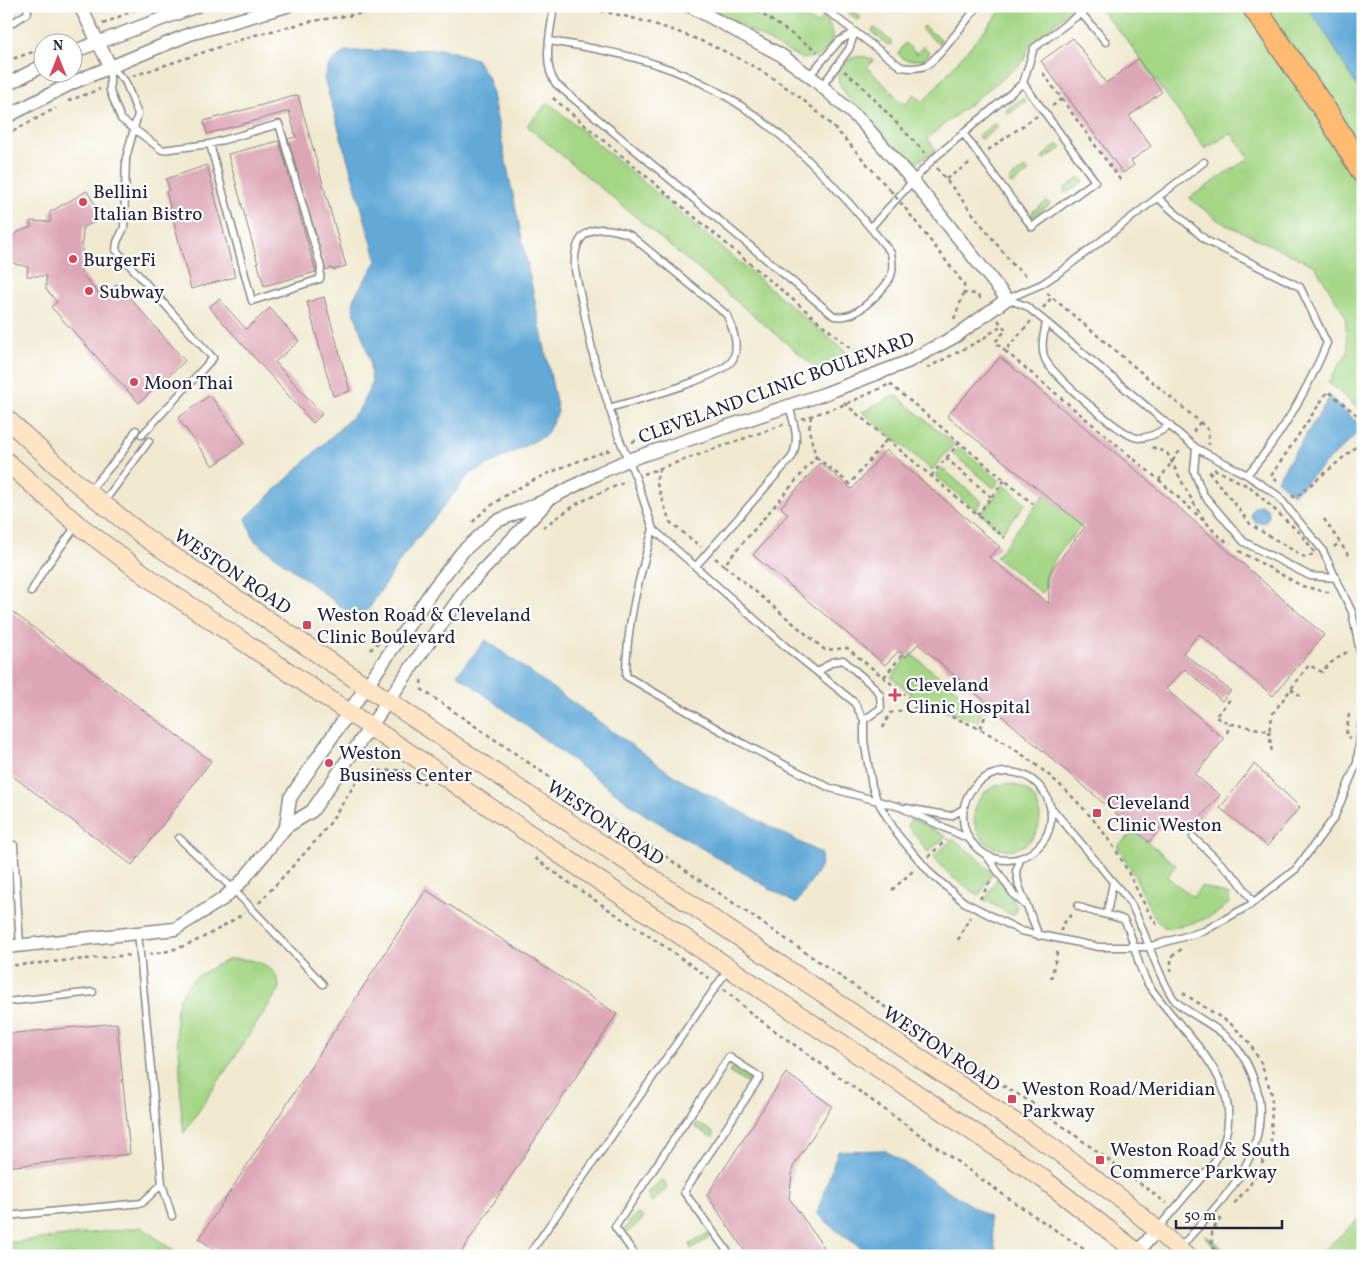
<svg xmlns="http://www.w3.org/2000/svg" width="1369" height="1262" viewBox="0 0 1369 1262" font-family="Vollkorn,serif">
<style>
.green{fill:#a4d685;stroke:#637c60}
.forest{fill:#83b772;stroke:#526c56}
.water{fill:#62a9d8;stroke:#42668a}
.building{fill:#dda6b6}
.lines{fill:none;stroke-linecap:round;stroke-linejoin:round}
.service-casing{stroke:#898686;stroke-width:9}
.minor-casing{stroke:#898686;stroke-width:15}
.secondary-casing{stroke:#898686;stroke-width:20}
.motorway-casing{stroke:#898686;stroke-width:25}
.path{stroke:#898686;stroke-width:2.5;stroke-dasharray:4 4;stroke-linecap:butt}
.service{stroke:#fff;stroke-width:6}
.minor{stroke:#fff;stroke-width:12}
.secondary{stroke:#ffe4c6;stroke-width:18}
.motorway{stroke:#febb71;stroke-width:22}
.path-bridge{stroke:#898686;stroke-width:2.5;stroke-dasharray:4 4;stroke-linecap:butt}
.poi-dot{fill:#d1495b;stroke:#fff;stroke-width:2}
.labels{text-anchor:middle;stroke-width:4.5;stroke-linejoin:round;paint-order:stroke}
.poi-label{font-size:19px;fill:#22223b;stroke:#fff;text-anchor:start}
.street-label{font-size:19px;fill:#22223b;stroke:#fff}
</style>
<rect width="100%" height="100%" fill="#fff"/>
<filter id="ink" filterUnits="userSpaceOnUse"><feTurbulence type="fractalNoise" baseFrequency=".02" numOctaves="2"/><feDisplacementMap in="SourceGraphic" scale="10" xChannelSelector="R" yChannelSelector="G"/><feConvolveMatrix kernelMatrix="1 2 1 2 8 2 1 2 1" color-interpolation-filters="sRGB"/></filter>
<filter id="wash" filterUnits="userSpaceOnUse"><feTurbulence type="fractalNoise" baseFrequency=".0096" numOctaves="4" result="noise"/><feDisplacementMap in="SourceGraphic" scale="20" xChannelSelector="R" yChannelSelector="G"/><feGaussianBlur stdDeviation="1.12" result="paint"/><feColorMatrix in="noise" values="0 0 0 0 0 0 0 0 0 0 0 0 0 0 0 0 0 1.4 0 .05"/><feComposite in="paint" operator="in"/></filter>
<g filter="url(#wash)">
<rect width="100%" height="100%" fill="#f0e9d0"/>
<path class="green" d="M704,6h83l30,18 7,-8c18,23 4,42 -22,43z
M841,6h8l11,10v3l-3,1z
M1005,6h71l-46,38 -7,18 -96,76 9,12 -17,11h-13l-58,-63 -9,-15 -2,-12c10,-13 21,-19 37,-11l-7,7 38,38 9,-11 9,8z
M1097,6h146l49,66 71,117v224l-35,-31 20,-30 -3,-37 -30,-49 -96,-45 -30,-23 60,-40 -18,-25 -26,16 -79,-110z
M1264,6h99v149z
M923,26l18,13v2l-3,2 -16,-13z
M875,28l16,13v3l-3,1 -15,-12v-4z
M905,43l12,11 6,-8 7,7 -7,7h-17l-8,-6z
M1022,98l4,3 -16,12h-3v-4z
M548,102l303,254 -35,12 -289,-242z
M995,123l3,4 -16,12 -3,-1v-3z
M1058,144l4,4 -19,12v-4z
M1025,168l4,4 -16,12 -3,-1v-4z
M1080,177l4,4 -17,12 -3,-1 1,-4z
M1047,201l3,3 -16,12h-3l1,-4z
M896,395l58,49 -22,26 -70,-58z
M960,447l40,34 -6,7 -41,-34z
M942,468l40,34 -6,8 -41,-35z
M1004,485l22,18 -24,29 -21,-18z
M1044,495l39,29c-14,18 -38,39 -37,63l-5,6 -45,-36z
M911,654l71,56 -4,12 -55,-18 -32,-27z
M974 817a33 33 0 1 1 66 0a33 33 0 1 1-66 0Z
M911,819l35,17 -18,16 -21,-27z
M1135,832l41,33 -9,12 26,20 8,-11 28,9v8l-13,11 -17,7 -29,8 -6,-2 -11,-11 -18,-40 -18,-30z
M953,839l22,17 17,17 -13,23 -27,-19 -19,-20z
M998,877l19,30 -2,7 -3,1 -27,-15z
M230,959c22,-1 50,5 49,31l-95,143c-4,-25 -4,-50 -4,-76 -1,-9 -4,-17 -4,-26 -3,-43 18,-56 54,-72z
M733,1068l16,10 1,4 -4,1 -16,-10v-4z
M698,1123l16,10v3l-3,1 -16,-10v-3z
M661,1180l4,3 2,5 -15,14 -5,-8z
M636,1214l5,1 2,4 -16,14 -3,-4z
M1363,1215v41h-45z
M142,1227l38,29h-174v-13z
M706,1234l3,1v3l-18,11 -1,-5z"/>
<path class="forest" d="M1204,1234l29,21v1h-13z"/>
<path class="water" d="M1306,6h57v91l-40,-68z
M444,49l32,10 13,21 69,332 -12,23 -76,39 -67,82 -35,54 -15,6 -99,-76 -8,-22 112,-107 14,-27 -3,-27 -16,-48 1,-12 23,-36 -53,-183 6,-16 16,-11z
M1330,397l33,31 -70,66 -16,-14z
M1251 514a9 9 0 1 1 18 0a9 9 0 1 1-18 0Z
M486,640l191,138 145,76 -2,14 -24,36 -152,-90 -187,-140z
M884,1150l105,67 8,39h-124l-36,-25 -20,-18 21,-62z"/>
<g id="blocks">
<path class="building" d="M1073,38l33,45 32,-24 24,33 -33,24 22,30 -20,15 3,4 -11,8 -82,-112z
M298,95l48,171 -13,4 -1,-2 -6,2 -38,-131 8,-2 -7,-26 -82,23 -3,-13z
M279,141l37,131 -52,14 -36,-132z
M207,165l28,112 -44,12 -25,-98 3,-1 -3,-11z
M87,191l12,20 -4,3 3,7 -15,6 -2,46 21,24 16,-13 67,77 -46,42 -88,-96 6,-5 -11,-13v-13h-19l1,-9 -13,-3 -4,-6v-20l7,-6 13,-5 -1,-6 20,1v-10z
M324,297l26,94 -17,5 -26,-94z
M219,299l27,30 24,-21 29,33 -24,21 47,52 -9,9 -104,-116z
M1000,357l137,114 187,164 -51,61 -74,-62 -16,19 48,38 -9,10 -37,-32 -19,20 58,50 -29,36 25,20 -31,35 -19,-13 -21,25 -231,-198 -12,13 -7,-6 -14,14 -132,-110 35,-41 -7,-7 39,-44 32,26 34,-39 114,97 -11,10 60,47 -1,-24 2,-8 35,-45 -138,-111z
M210,395l35,48 -32,23 -35,-48z
M6,607l205,154 -79,104 -126,-94z
M1254,764l46,43 -33,39 -47,-38z
M426,890l191,124 -158,242h-235l-25,-17z
M117,1023l13,131 -124,13v-133z
M786,1073l46,33 -39,61 -4,31 41,58h-82l-41,-61z"/>
</g>
</g>
<g filter="url(#ink)">
<use href="#blocks" fill-opacity="0" stroke="#898686" stroke-width="1"/>
<g class="lines">
<defs>
<path id="service" d="M821,6l80,61c7,1 16,2 24,-1 13,-6 42,-47 53,-60
M6,27l22,-14 -1,-7
M550,41c36,6 73,12 108,24 98,32 170,109 233,188 1,7 3,15 0,23 -5,12 -32,39 -46,40 -3,1 -8,0 -11,0l-278,-232c-15,-20 -5,-54 -2,-78
M110,66l15,15 13,33 -12,44 -2,70 -7,14 -1,8 97,108 -71,77
M110,68v23l11,28 41,31 48,-6 69,-20 42,143 -1,12 -68,22 -42,-157
M809,76l30,-35 16,-9
M1023,83l11,-35 47,-35 25,29
M822,86l27,-37 6,-17
M1158,198l49,43 93,46 27,56c-20,48 -46,93 -80,132
M871,227l62,-68 90,-76 72,98 -63,46 -69,-94
M1007,299l19,7 20,16 150,126 51,27 30,20 45,54 30,63 11,55
M1007,299l35,-15 21,-14 141,-108
M1046,322c-2,12 -6,25 -1,37 6,15 77,78 93,79 11,0 24,-7 32,-13
M609,408c24,-7 114,-30 124,-49 7,-14 -1,-31 -6,-44l-97,-80c-34,-13 -58,-6 -55,35l20,93 24,75 17,40 17,51 132,117 69,56 10,18v21l8,45 5,14 20,34 34,40 33,28 57,29 78,16h49l56,-16 46,-26 46,-36 38,-51 23,-55 6,-56
M1196,448l-2,23 9,23 41,48 66,34 26,2
M90,490l32,-37 14,-23
M103,503l46,-62
M653,529c-14,49 -27,97 -27,147l116,67 88,45 70,19 69,32
M696,566l96,-109c8,-18 2,-33 -3,-51
M31,592l12,-21 34,-46
M818,672l14,-10 11,-2 31,27 6,8 1,13 -17,12
M963 816a44 44 0 1 1 88 0a44 44 0 1 1-88 0Z
M1050,806c19,23 39,46 58,70 8,10 20,21 25,32 15,30 22,62 40,90 9,13 43,27 57,42 14,14 23,34 28,53 13,65 -40,110 -78,155
M906,808l45,8 12,-7
M1193,837l45,43 15,22
M179,838l55,52 89,94
M14,845l6,101
M987,856l27,39 11,10
M1021,858l-5,13 3,15 20,50
M1078,906c15,8 30,7 46,14 11,19 12,45 24,64 37,56 112,104 66,179l-56,65
M1107,913l6,-31
M138,933l24,251 10,32
M6,1002l87,-10
M6,1216l136,-13 20,-19
M528,1256l201,-288
M636,1256l-21,-29 114,-170 31,20 -76,115 47,64"/>
<path id="minor" d="M80,6l30,60
M72,52l125,-46
M6,85l36,-19
M6,117l66,-34 118,-49 97,-28
M286,827l4,-29 144,-210 29,-37 32,-29 56,-24 48,-25 29,-13 196,-66 83,-32 49,-26 51,-37 -93,-117 -52,-60 -46,-41 -35,-26 -91,-49
M6,947l169,-18 48,-30 20,-19 43,-53 26,-16 155,-224 80,-85
M1134,1256l24,-27"/>
<path id="secondary" d="M6,418l62,58 78,62 907,610 71,53 62,55
M6,461l71,63 79,59 886,595 100,78"/>
<path id="motorway" d="M1253,6l74,107 36,59"/>
</defs>
<use href="#service" class="service-casing"/>
<use href="#minor" class="minor-casing"/>
<use href="#secondary" class="secondary-casing"/>
<use href="#motorway" class="motorway-casing"/>
<path class="path" d="M569,6c92,12 185,48 254,111 24,22 45,49 67,73
M750,6l67,45
M103,24l40,-18
M6,61l36,-12
M844,71l14,11 68,72
M1043,73l78,108
M133,76l122,-41 58,-14 99,-15
M553,98l314,264
M68,101l32,-12
M1052,106l10,-7
M6,135l50,-27
M988,150l49,-34
M937,168l77,98 15,12
M946,179l25,-17
M905,208l59,76v9l13,1 5,7
M1047,293l153,129 -7,10
M1043,308l9,-11
M954,319l10,-26
M998,320l8,10 -11,12 10,9
M1031,321l-26,30 154,129 22,-31
M927,368l54,-28 21,-15
M890,384l143,120
M844,403l161,135
M811,416l-2,14 7,27 -92,108 101,85 22,-2 77,62
M802,419l44,-15 44,-20
M1200,422l8,8 1,15
M632,442l10,-4
M1152,447l15,6c12,21 39,84 64,90
M816,457l34,27 37,-45
M946,458l45,39
M660,468l-4,13 14,41 31,25
M1214,469l36,18 52,48 13,18 -9,5 -55,-33 -41,-52z
M644,474l141,-50
M931,476l28,-33
M1159,480l45,41
M1277,481l-6,-5 57,-85 35,29
M1292,495l3,3 68,-57
M977,515l28,-35
M1324,519l25,37
M473,522c30,-34 97,-59 140,-73
M543,527l37,-25 47,-21
M1334,547l6,-5
M1239,551l63,35 30,7
M715,558l9,7
M1359,596l4,-12
M370,650l12,-11
M884,677l19,-23
M421,684l1,-8
M421,689l556,381 52,31 137,102
M1291,689l9,7
M1228,700l1,1 -14,16 17,7 37,7 4,-18 36,-48 13,7 7,-8 21,-14
M1349,714l-3,22 4,2
M883,728l7,-15c7,-1 14,-4 22,-5 13,-1 28,4 40,9 63,23 129,78 165,135 15,25 25,52 42,76
M980,728l10,-22
M1269,731l3,22
M1227,733l3,-9
M379,771l24,-1 16,13h6
M928,857l18,-17
M535,858c57,43 118,78 175,121
M892,890l23,-21
M980,899l11,-19
M259,903l53,-58 18,-22 30,-47 12,-3
M1061,931l1,-6 11,-12
M958,940l12,-23
M149,954c33,-2 68,-23 95,-41
M6,966l125,-11
M1171,972v-15l12,-9
M1051,979l7,-30
M724,989l29,26 252,181 89,60
M1183,993l48,31 18,18 12,21 11,32 -1,52 -21,38 -17,20
M1221,1256l-9,-10v-15l9,-13"/>
<use href="#service" class="service"/>
<use href="#minor" class="minor"/>
<use href="#secondary" class="secondary"/>
<use href="#motorway" class="motorway"/>
<path class="path-bridge" d="M890,190l15,18"/>
</g>
</g>
<g class="poi-dot">
<circle cx="83" cy="202" r="5"/>
<circle cx="73" cy="259" r="5"/>
<circle cx="89" cy="291" r="5"/>
<circle cx="134" cy="382" r="5"/>
<rect x="302" y="620" width="10" height="10" rx="2.5"/>
<path d="M892.5 687.5h5v5h5v5h-5v5h-5v-5h-5v-5h5z"/>
<circle cx="329" cy="763" r="5"/>
<rect x="1092" y="808" width="10" height="10" rx="2.5"/>
<rect x="1007" y="1094" width="10" height="10" rx="2.5"/>
<rect x="1095" y="1155" width="10" height="10" rx="2.5"/>
</g>
<g class="labels">
<g class="poi-label">
<text x="93" y="198">Bellini<tspan x="93" dy="22">Italian Bistro</tspan></text>
<text x="83" y="266">BurgerFi</text>
<text x="99" y="298">Subway</text>
<text x="144" y="389">Moon Thai</text>
<text x="317" y="621">Weston Road &amp; Cleveland<tspan x="317" dy="22">Clinic Boulevard</tspan></text>
<text x="906" y="691">Cleveland<tspan x="906" dy="22">Clinic Hospital</tspan></text>
<text x="339" y="759">Weston<tspan x="339" dy="22">Business Center</tspan></text>
<text x="1107" y="809">Cleveland<tspan x="1107" dy="22">Clinic Weston</tspan></text>
<text x="1022" y="1095">Weston Road/Meridian<tspan x="1022" dy="22">Parkway</tspan></text>
<text x="1110" y="1156">Weston Road &amp; South<tspan x="1110" dy="22">Commerce Parkway</tspan></text>
</g>
<g class="street-label">
<text transform="translate(776 387) rotate(-20)" y="7">CLEVELAND CLINIC BOULEVARD</text>
<text transform="translate(233 571) rotate(34)" y="7">WESTON ROAD</text>
<text transform="translate(606 822) rotate(34)" y="7">WESTON ROAD</text>
<text transform="translate(942 1048) rotate(34)" y="7">WESTON ROAD</text>
</g>
</g>
<rect width="1369" height="1262" fill="none" stroke="#fff" stroke-width="25"/>
<g transform="translate(58 58)"><circle r="24" fill="#ffffff" stroke="#a7a7b1"/>
<path d="M0-4L9 19L0 12L-9 19Z" fill="#d1495b"/>
<text y="-8" font-size="14" font-weight="bold" text-anchor="middle" fill="#22223b">N</text>
</g>
<path d="M1176 1220v8h106v-8" fill="none" stroke="#22223b" stroke-width="2.5"/>
<text x="1184" y="1220" font-size="15" fill="#22223b" stroke="#ffffff" stroke-width="4" paint-order="stroke">50 m</text>
</svg>
